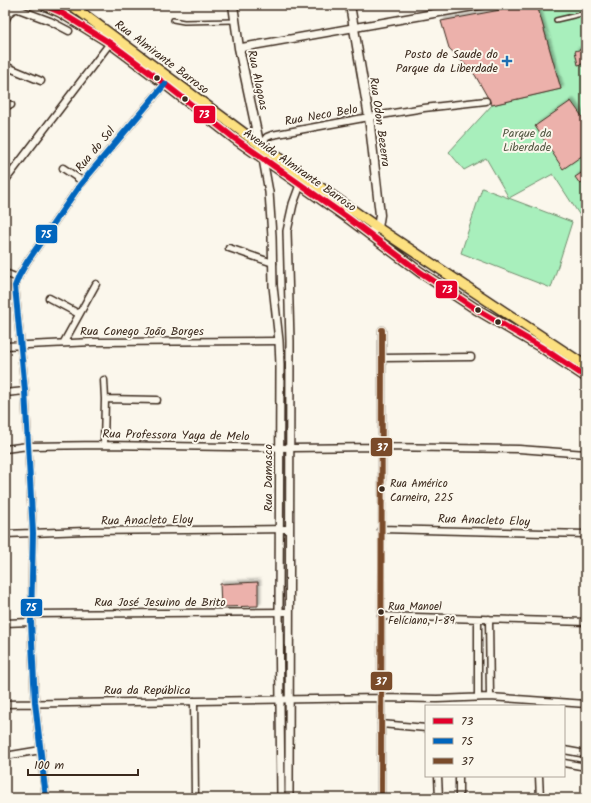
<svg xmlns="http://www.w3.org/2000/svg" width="591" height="803" viewBox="0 0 591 803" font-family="Kalam,sans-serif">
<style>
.green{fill:#a8efbc;stroke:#728c6d}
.building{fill:#ecb1ab;stroke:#3b2a1e;filter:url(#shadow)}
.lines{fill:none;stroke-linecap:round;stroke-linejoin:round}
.service-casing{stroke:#3b2a1e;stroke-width:6}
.minor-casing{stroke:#3b2a1e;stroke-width:9}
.tertiary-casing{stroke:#3b2a1e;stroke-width:10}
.secondary-casing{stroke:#3b2a1e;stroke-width:11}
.primary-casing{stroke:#3b2a1e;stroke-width:12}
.service{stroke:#fbf7ec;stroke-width:3}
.minor{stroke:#fbf7ec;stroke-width:6}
.tertiary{stroke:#fbf7ec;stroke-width:7}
.secondary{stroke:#fbf7ec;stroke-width:8}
.primary{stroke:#fce080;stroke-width:9}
.bus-1-casing{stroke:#fbf7ec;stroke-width:9}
.bus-2-casing{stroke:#fbf7ec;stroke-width:9}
.bus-3-casing{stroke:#fbf7ec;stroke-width:9}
.bus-1{stroke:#e4002b;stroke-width:6}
.bus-2{stroke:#0065bd;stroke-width:6}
.bus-3{stroke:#7a4b2a;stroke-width:6}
.poi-dot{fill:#1f6fb2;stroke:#fbf7ec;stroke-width:1.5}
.bus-dot{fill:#3b2a1e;stroke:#fbf7ec;stroke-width:1.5}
.labels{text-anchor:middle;stroke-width:4;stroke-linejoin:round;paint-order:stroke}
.bus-label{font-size:11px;fill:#3b2a1e;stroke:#fbf7ec;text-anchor:start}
.poi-label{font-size:12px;fill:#3b2a1e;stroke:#fbf7ec;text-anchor:end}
.street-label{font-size:12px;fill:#3b2a1e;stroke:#fbf7ec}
.park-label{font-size:12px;fill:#565b46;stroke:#fbf7ec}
.line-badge{stroke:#fbf7ec;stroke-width:1.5}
.badge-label{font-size:11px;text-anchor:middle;font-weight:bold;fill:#fff}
</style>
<defs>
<filter id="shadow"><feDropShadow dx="2.5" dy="-2.5" stdDeviation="1" flood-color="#0004"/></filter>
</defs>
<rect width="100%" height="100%" fill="#fbf7ec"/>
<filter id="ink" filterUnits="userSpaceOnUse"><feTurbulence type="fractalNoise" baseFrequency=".025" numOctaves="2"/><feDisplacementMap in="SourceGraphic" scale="8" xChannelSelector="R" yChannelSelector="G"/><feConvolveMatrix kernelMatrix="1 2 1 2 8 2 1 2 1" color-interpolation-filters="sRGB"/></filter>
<g filter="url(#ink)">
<path class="green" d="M537,5h49v220l-33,-51 -44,24 -23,-40 -22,12 -15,-18 43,-47 69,-16z
M482,188l90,34 -21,66 -90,-35z"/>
<path class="building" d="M527,5h10l24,84 -69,16 -17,-30 -26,-27 -8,-27z
M586,48v15l-8,2 -3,-14z
M571,101l15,21v31l-23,16 -28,-43z
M586,170v10l-6,4 -5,-7z
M258,582v24l-37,1 -1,-23z"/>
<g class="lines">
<defs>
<path id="service" d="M173,20l11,2 51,-1
M556,20l30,-7"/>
<path id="minor" d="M5,21c3,-6 6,-13 13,-12l32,12 19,10
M5,66l36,15
M5,103l6,2
M260,145l7,-8 5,-2 97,-18 55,-9 62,-7
M63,168l19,13
M5,181l105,-138
M229,248l44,15
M5,273l13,5
M49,298l30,16
M64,342l32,-58
M5,346l88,-4 186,-1
M382,358l89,-1
M104,380l1,19 -1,46
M5,393l20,-2
M105,399l52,1
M5,449l23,-3 76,-1 186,3 92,-1 137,2 67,5
M381,529l205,5
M5,534l80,-3 204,-2
M32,614l257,-2
M381,616l205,6
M489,619l1,78
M5,623l26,-1
M478,697v-78
M194,701l1,97
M5,704l376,-6 56,1 53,-2 96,7
M381,724l45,4
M564,750l22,4
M5,756l36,-6
M564,763l22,4
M438,776l1,22
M459,776v22
M539,776l1,22
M46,798l-11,-96 -4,-80 2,-89 -8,-142 -10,-105 4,-10 8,-14 53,-77 85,-101
M381,798l1,-468"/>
<path id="tertiary" d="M239,48l243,-43
M263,159l6,33 3,44 1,50 6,55 1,24 -1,247 2,186
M289,798l1,-457 -3,-110 6,-27 7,-19"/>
<path id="secondary" d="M233,5l6,43 21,99
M350,5l19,112 11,98 -2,13 -5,2"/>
<path id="primary" d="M44,5l16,7 50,31 55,41 69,54 114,80 72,54 56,37 65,38 45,30
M68,5l6,2 186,138 118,83 208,138"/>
</defs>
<use href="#service" class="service-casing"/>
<use href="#minor" class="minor-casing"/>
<use href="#tertiary" class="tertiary-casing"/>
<use href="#secondary" class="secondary-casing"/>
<use href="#primary" class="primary-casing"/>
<use href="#service" class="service"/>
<use href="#minor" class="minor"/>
<use href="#tertiary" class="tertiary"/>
<use href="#secondary" class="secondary"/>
<use href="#primary" class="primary"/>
<defs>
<path id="bus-1" d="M44,5l16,7 50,31 55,41 69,54 114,80 72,54 56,37 65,38 45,30"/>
<path id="bus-2" d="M46,798l-11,-96 -4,-80 2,-89 -8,-142 -10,-105 4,-10 8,-14 53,-77 85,-101"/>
<path id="bus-3" d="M381,798l1,-468"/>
</defs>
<use href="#bus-1" class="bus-1-casing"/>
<use href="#bus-2" class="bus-2-casing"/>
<use href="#bus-3" class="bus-3-casing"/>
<use href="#bus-1" class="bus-1"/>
<use href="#bus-2" class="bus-2"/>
<use href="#bus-3" class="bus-3"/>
</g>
</g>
<path class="poi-dot" d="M505 55h4v4h4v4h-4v4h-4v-4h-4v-4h4z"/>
<g class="bus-dot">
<circle cx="157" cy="78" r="3.5"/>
<circle cx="185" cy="99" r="3.5"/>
<circle cx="478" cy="310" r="3.5"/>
<circle cx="498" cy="322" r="3.5"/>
<circle cx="382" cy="489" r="3.5"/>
<circle cx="381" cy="612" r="3.5"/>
</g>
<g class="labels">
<g class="bus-label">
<text x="390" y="487">Rua Américo<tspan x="390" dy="14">Carneiro, 225</tspan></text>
<text x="388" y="610">Rua Manoel<tspan x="388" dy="14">Felíciano, 1-89</tspan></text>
</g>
<g class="poi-label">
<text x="498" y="58">Posto de Saude do<tspan x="498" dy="14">Parque da Liberdade</tspan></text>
</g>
<g class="street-label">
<text transform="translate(162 57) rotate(37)" y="4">Rua Almirante Barroso</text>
<text transform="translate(258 80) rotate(78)" y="4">Rua Alagoas</text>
<text transform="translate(321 115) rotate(-10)" y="4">Rua Neco Belo</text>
<text transform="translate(380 122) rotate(82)" y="4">Rua Odon Bezerra</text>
<text transform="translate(95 149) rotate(-50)" y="4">Rua do Sol</text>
<text transform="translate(300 170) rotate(35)" y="4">Avenida Almirante Barroso</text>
<text x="142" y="335">Rua Conego João Borges</text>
<text transform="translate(176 435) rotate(1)" y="4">Rua Professora Yaya de Melo</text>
<text transform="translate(268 478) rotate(-90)" y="4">Rua Damasco</text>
<text transform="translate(147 520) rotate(-1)" y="4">Rua Anacleto Eloy</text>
<text transform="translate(484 520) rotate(2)" y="4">Rua Anacleto Eloy</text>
<text x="160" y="606">Rua José Jesuino de Brito</text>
<text x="147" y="694">Rua da República</text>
</g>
<g class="park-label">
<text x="527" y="137">Parque da<tspan x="527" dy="14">Liberdade</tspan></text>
</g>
</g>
<g class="line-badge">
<rect x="193" y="105" width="23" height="19" rx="4" fill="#e4002b"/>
<rect x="35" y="224" width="23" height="20" rx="4" fill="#0065bd"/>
<rect x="435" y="280" width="23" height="19" rx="4" fill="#e4002b"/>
<rect x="370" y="437" width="23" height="20" rx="4" fill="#7a4b2a"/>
<rect x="20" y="598" width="23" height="19" rx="4" fill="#0065bd"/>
<rect x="370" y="671" width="23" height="20" rx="4" fill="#7a4b2a"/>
</g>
<g class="badge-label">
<text x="204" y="118">73</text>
<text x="46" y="238">75</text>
<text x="447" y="293">73</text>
<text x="382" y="451">37</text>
<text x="31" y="611">75</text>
<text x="381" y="685">37</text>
</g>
<rect width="591" height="803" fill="none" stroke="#fbf7ec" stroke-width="20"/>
<rect x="10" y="10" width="571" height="783" fill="none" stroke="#3b2a1e" stroke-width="1.5" filter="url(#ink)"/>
<rect x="425" y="705" width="140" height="72" fill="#fbf7ec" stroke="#aea59a"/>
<rect x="433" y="718" width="20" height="6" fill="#e4002b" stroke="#aea59a"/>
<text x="461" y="725" font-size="12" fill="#3b2a1e">73</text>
<rect x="433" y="738" width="20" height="6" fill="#0065bd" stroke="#aea59a"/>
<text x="461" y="745" font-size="12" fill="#3b2a1e">75</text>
<rect x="433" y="758" width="20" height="6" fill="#7a4b2a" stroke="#aea59a"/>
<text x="461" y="765" font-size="12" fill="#3b2a1e">37</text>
<path d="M28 769v6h110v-6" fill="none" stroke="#3b2a1e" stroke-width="2"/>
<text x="34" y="769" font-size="12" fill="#3b2a1e" stroke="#fbf7ec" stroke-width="3" paint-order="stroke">100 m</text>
</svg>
